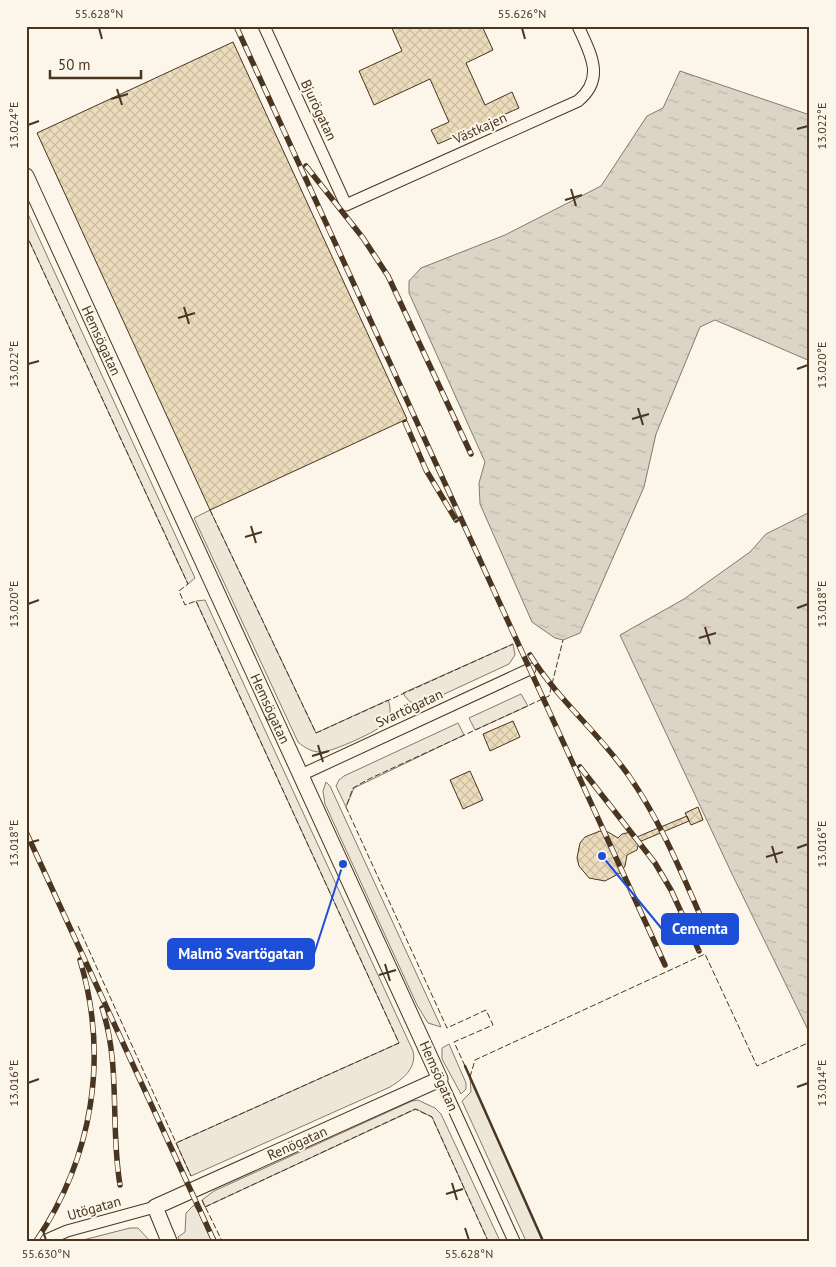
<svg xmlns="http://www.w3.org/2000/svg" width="836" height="1267" viewBox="0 0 836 1267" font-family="'PT Sans',sans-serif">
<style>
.grass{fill:#ede6d9;stroke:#887966}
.water{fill:url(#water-ripples);stroke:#887966}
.building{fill:url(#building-cross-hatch);stroke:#4a3520}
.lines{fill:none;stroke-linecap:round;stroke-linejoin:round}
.street-casing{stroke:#4a3520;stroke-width:13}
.secondary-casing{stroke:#4a3520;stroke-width:17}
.street{stroke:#fbf6e9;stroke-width:11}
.secondary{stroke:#fbf6e9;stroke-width:15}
.rail-casing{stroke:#4a3520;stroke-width:5.5}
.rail{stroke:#fbf6e9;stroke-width:4;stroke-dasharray:11;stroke-linecap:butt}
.fence{stroke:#4a3520;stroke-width:1;stroke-dasharray:6 2.5;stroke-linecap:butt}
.wall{stroke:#4a3520;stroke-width:2.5}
.ticks{fill:none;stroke:#4a3520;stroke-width:2}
.labels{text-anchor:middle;stroke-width:4;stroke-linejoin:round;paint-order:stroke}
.street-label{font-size:14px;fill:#4a3520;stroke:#fbf6e9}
.leader{fill:none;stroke:#1d4ed8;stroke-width:2}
.callout-dot{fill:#1d4ed8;stroke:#fbf6e9;stroke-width:2}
.callout{fill:#1d4ed8;stroke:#1d4ed8;stroke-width:2}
.callout-label{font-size:15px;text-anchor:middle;font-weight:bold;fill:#fff}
.neatline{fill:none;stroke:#4a3520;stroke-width:2}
.ticks-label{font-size:12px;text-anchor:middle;fill:#4a3520}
</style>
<defs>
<pattern id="water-ripples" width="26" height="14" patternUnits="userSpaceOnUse" patternTransform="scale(1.25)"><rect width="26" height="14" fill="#dcd4c6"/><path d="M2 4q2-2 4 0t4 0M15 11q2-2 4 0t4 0" fill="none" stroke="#beb7aa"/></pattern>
<pattern id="building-cross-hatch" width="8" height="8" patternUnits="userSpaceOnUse" patternTransform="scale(1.25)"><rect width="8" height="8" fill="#ecdcbc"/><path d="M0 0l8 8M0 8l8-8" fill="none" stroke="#ccbda1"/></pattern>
</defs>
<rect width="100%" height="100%" fill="#fbf6e9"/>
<path class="grass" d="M26,210l169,368 -7,6 -162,-350z
M210,510l106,223 72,-33c3,7 3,16 -2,22 -6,9 -53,29 -63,30 -10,1 -18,-4 -25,-10l-104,-224z
M205,600l208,451c4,17 -10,28 -23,36l-199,89 -15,-33 223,-100 -203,-442z
M513,644l2,11 -6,9 -84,39c-10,4 -17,-1 -22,-10z
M521,694l7,12 -53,24 -6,-12z
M458,723l6,12 -110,53 -8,19 -10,-21 3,-6 5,-4z
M326,782l4,4 111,241 -13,-4 -11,-18 -92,-201 -2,-13z
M449,1044l17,39v6l-5,5 -19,-35v-11z
M470,1077l73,164h-17l-64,-140 9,-9z
M418,1100l17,8 6,6 59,127h-12l-56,-124 -16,-8 -211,98 -3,-7 12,-9 198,-90z
M194,1205l23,36h-37l-2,-4 7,-5 1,-19z
M130,1228h8l11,12 -70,1z"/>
<path class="water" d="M680,71l130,44v246l-95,-41 -15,7 -44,107 -12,53 -64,146 -17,7 -8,-2 -23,-16 -52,-118 -1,-21 6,-21 -76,-169v-12l12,-13 84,-33 96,-49 46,-70 16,-8z
M810,512v522l-78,-160 -112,-239 64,-36 66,-47 16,-18z"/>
<path class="building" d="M391,26h91l11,24 -27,13 19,42 27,-13 7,16 -81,36 -7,-14 18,-8 -19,-43 -56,26 -15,-34 43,-20z
M233,42l174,377 -197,91 -173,-377z
M513,721l7,16 -30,14 -7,-17z
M470,771l13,29 -20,9 -13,-29z
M698,807l5,13 -12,5 -6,-12z
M687,816l2,5 -50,21 -2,-5z
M600,831l8,1 10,6 4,-4 9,-2 8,10 -2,8 -10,5 -2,11 -5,7 -15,8 -16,-3 -10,-12 -2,-8 3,-15 5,-6z"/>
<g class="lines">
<defs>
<path id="street" d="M264,26l82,179 232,-104c28,-23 12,-48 0,-75
M301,775l229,-106
M440,1079l74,162
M44,1241l23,-10 88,-24"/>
<g id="secondary">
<path id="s1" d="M26,176l414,903 -285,128 14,34"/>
</g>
</defs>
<use href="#street" class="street-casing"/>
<use href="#secondary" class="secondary-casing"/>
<use href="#street" class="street"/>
<use href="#secondary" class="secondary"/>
<defs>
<path id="rail" d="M236,26l429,939
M306,166l57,72 25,38 83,178
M405,422l21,48 30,50
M530,655c28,45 69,78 99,121 35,50 57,108 82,164
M580,767l75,96 16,27 28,61
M26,832l188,409
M102,1008c19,57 8,118 18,177
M36,1241c57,-84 73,-184 44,-281"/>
</defs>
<use href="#rail" class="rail-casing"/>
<use href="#rail" class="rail"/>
<path class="fence" d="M26,234l162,350 -9,7 6,14 11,-4 203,442 -223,100
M210,510l106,223 197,-89
M78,926l113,250
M465,1066l-11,-24 39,-17 -7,-15 -39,18 -101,-221 7,-19 16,-9 180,-83 14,-56
M470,1077l5,-17 230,-106 52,112 53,-24
M202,1200l20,41
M205,1207l210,-98 17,8 56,124"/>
<path class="wall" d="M465,1066l78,175"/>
</g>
<path class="ticks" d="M99,28l3,11M522,28l3,11M117,89l5,16M111,99l17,-5M28,125l11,-4M797,129l11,-3M571,189l5,17M565,200l17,-5M184,307l5,17M178,318l17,-5M28,364l11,-3M797,369l11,-4M638,408l5,17M632,419l17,-5M251,526l5,17M245,537l17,-5M28,604l11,-4M797,608l11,-4M705,627l5,17M699,638l17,-5M318,745l5,17M312,756l17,-5M28,843l11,-3M772,846l5,17M797,848l11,-4M766,857l17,-5M385,964l5,17M379,975l17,-5M28,1083l11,-4M797,1087l11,-4M452,1183l5,17M446,1194l17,-5M42,1228l4,12M465,1228l4,12"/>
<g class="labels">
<g class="street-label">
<text transform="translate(319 110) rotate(65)" y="5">Bjurögatan</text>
<text transform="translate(480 128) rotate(-24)" y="5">Västkajen</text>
<text dy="5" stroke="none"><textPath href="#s1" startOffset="181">Hemsögatan</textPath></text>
<text dy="5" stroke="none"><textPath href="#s1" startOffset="586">Hemsögatan</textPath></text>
<text transform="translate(409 708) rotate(-25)" y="5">Svartögatan</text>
<text transform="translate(439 1076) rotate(66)" y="5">Hemsögatan</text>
<text transform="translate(297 1143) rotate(-24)" y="5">Renögatan</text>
<text transform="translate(94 1208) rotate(-16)" y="5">Utögatan</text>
</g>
</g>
<path class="leader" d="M602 856L662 929M343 864L314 954"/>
<g class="callout-dot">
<circle cx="602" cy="856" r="5"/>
<circle cx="343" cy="864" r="5"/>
</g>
<g class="callout">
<rect x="662" y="914" width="76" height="30" rx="5"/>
<rect x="168" y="939" width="146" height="30" rx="5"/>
</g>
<g class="callout-label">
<text x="700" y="934">Cementa</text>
<text x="241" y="959">Malmö Svartögatan</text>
</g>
<rect width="836" height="1267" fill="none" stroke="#fbf6e9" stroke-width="55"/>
<path d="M50 70v8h91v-8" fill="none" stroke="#4a3520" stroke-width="2.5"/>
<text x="58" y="70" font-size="15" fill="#4a3520" stroke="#fbf6e9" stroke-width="4" paint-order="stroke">50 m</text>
<rect x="28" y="28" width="780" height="1212" class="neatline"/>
<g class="ticks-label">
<text x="99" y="18">55.628°N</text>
<text x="522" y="18">55.626°N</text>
<text transform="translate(14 125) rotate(-90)" y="4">13.024°E</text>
<text transform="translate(822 126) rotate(-90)" y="4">13.022°E</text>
<text transform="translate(14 364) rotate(-90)" y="4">13.022°E</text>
<text transform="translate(822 365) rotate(-90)" y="4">13.020°E</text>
<text transform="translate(14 604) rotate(-90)" y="4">13.020°E</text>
<text transform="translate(822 604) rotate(-90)" y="4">13.018°E</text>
<text transform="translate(14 843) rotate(-90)" y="4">13.018°E</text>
<text transform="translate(822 844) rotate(-90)" y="4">13.016°E</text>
<text transform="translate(14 1083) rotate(-90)" y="4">13.016°E</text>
<text transform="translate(822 1083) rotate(-90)" y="4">13.014°E</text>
<text x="46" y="1258">55.630°N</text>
<text x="469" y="1258">55.628°N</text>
</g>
</svg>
